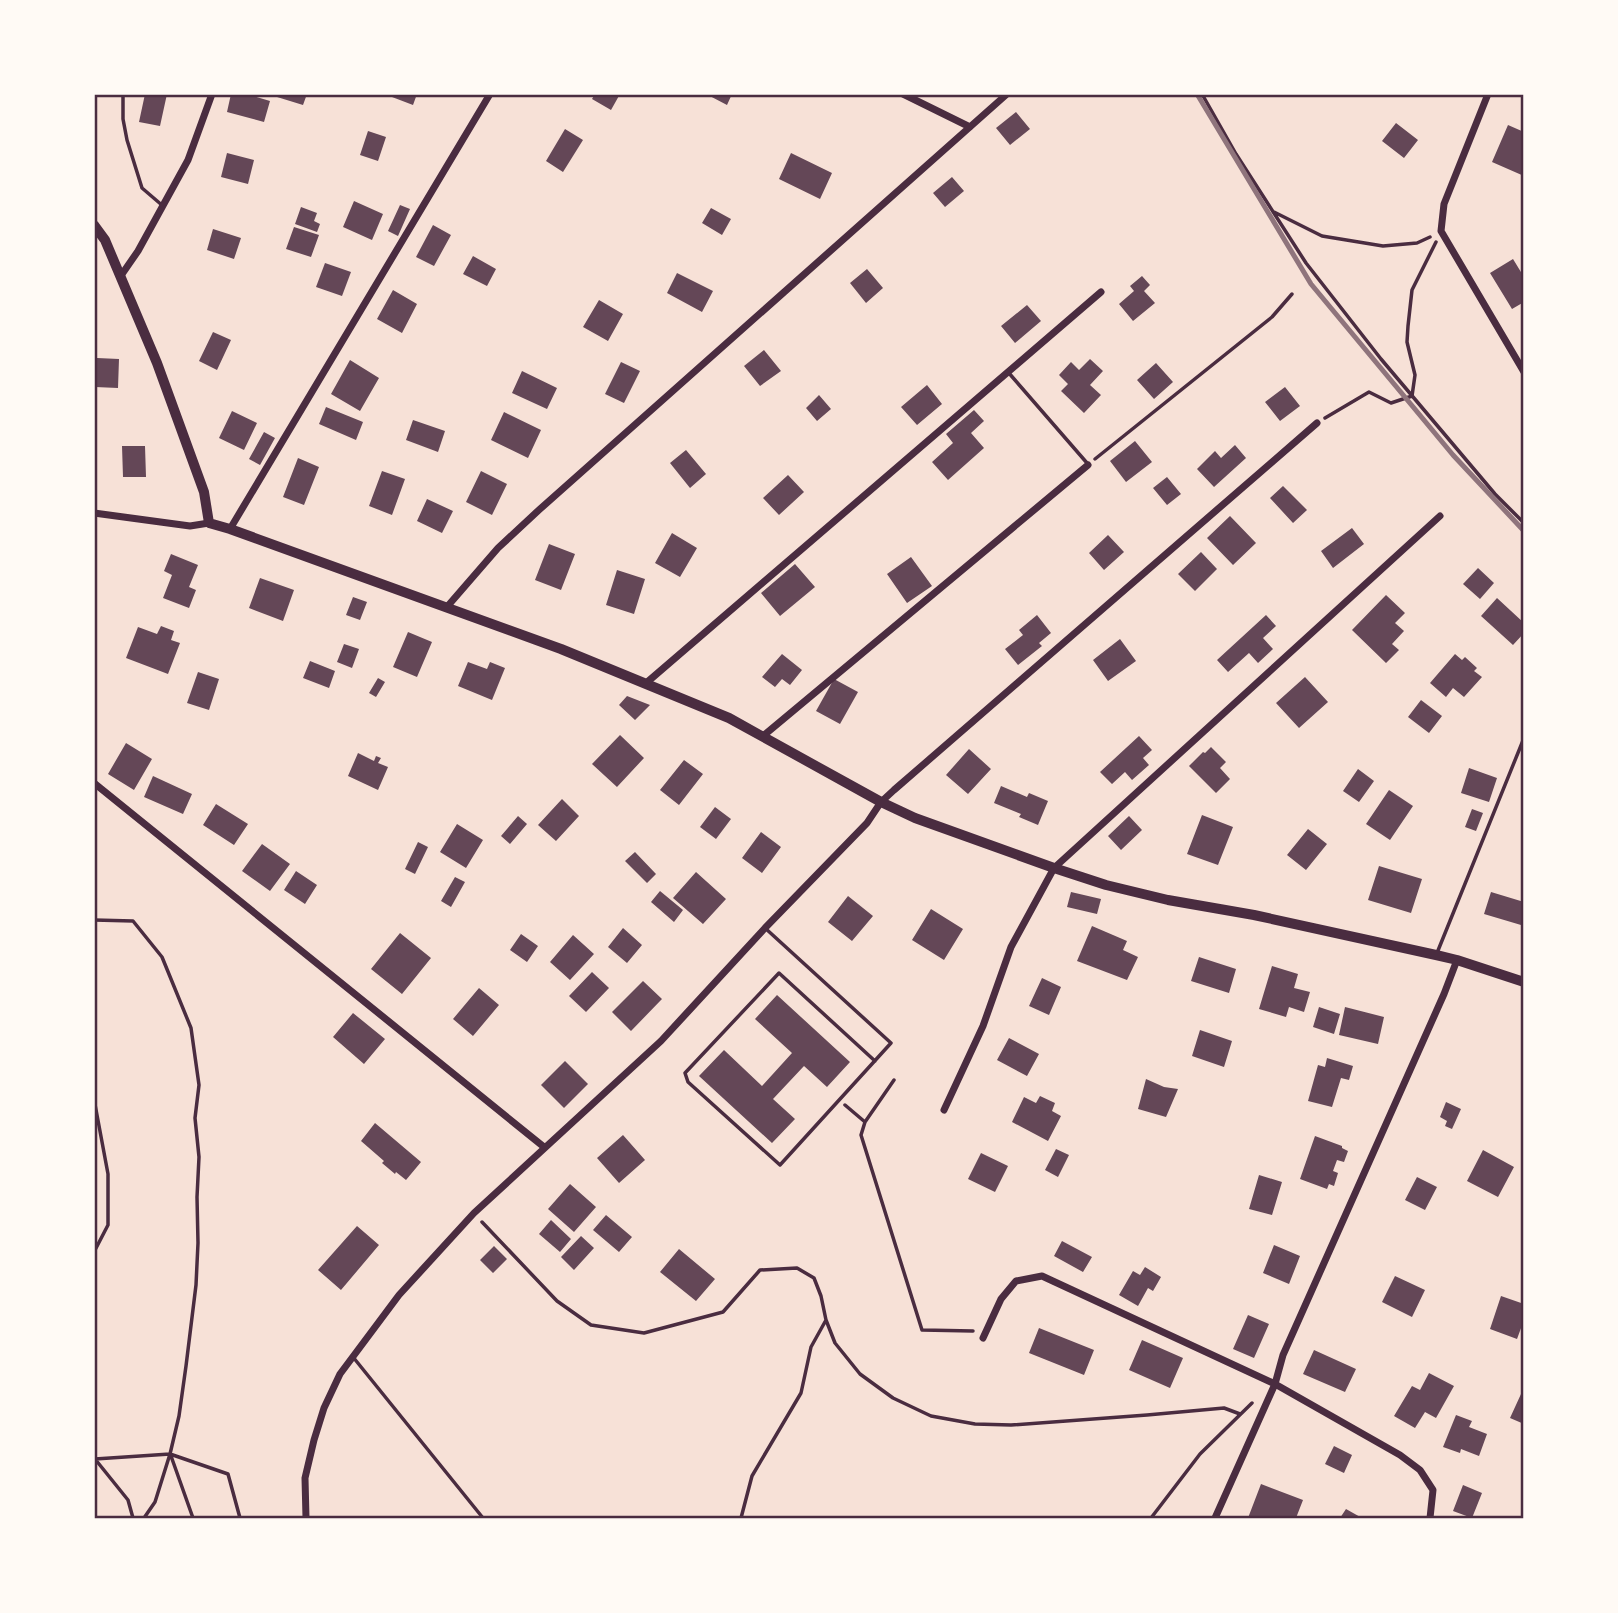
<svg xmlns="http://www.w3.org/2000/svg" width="1618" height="1613" viewBox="0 0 1618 1613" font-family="Literata,serif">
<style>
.building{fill:#644757}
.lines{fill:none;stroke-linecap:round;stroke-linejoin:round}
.path{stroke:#4a2c40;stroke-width:3.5}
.service{stroke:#4a2c40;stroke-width:3.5}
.minor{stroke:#4a2c40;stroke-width:7}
.tertiary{stroke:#4a2c40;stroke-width:10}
.rail{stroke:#8f747c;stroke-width:5}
.neatline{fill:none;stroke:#4a2c40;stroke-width:2.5}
</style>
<rect width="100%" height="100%" fill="#f7e1d7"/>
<path class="building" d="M145,94h22l-7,32 -21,-4z
M231,94h15l24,7 -6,21 -37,-10z
M278,94h29l-4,11 -26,-8z
M392,94h25l-4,11 -21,-8z
M595,94h25l-9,16 -19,-11z
M706,94h26l-5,11z
M1016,112l14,17 -20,16 -14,-17z
M1396,123l22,17 -14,18 -22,-17z
M1508,125l16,7v44l-32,-14z
M565,129l18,11 -20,32 -17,-11z
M368,131l18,6 -8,24 -18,-6z
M227,153l27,7 -6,24 -27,-7z
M791,153l41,20 -12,26 -41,-20z
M952,177l12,14 -19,16 -12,-14z
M354,201l29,13 -11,26 -29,-13z
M400,205l10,4 -12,27 -10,-5z
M301,207l16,6 -3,8 6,3 -3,8 -22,-8z
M711,208l20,11 -9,16 -20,-12z
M433,225l18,10 -17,31 -18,-9z
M294,227l25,8 -8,22 -25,-8z
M213,229l28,9 -7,21 -27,-9z
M473,256l23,13 -9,17 -24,-12z
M1513,259l11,18v25l-12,7 -22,-36z
M325,263l26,9 -9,24 -26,-9z
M867,269l16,19 -17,15 -16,-20z
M677,273l36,18 -11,21 -35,-19z
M1142,276l8,9 -6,6 11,12 -22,18 -14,-17 15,-13 -4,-5z
M393,290l24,14 -15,29 -25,-14z
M599,300l24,14 -15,27 -25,-14z
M1027,305l14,16 -26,22 -14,-17z
M213,332l18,8 -14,30 -18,-9z
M764,350l17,21 -21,15 -16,-20z
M97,358l22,1 -1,29 -23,-1z
M1090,359l13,12 -13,14 11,10 -17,18 -23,-22 7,-7 -9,-9 12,-13 8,8z
M350,360l29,18 -19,33 -29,-17z
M621,362l19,9 -16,32 -19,-9z
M1156,363l17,19 -19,17 -17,-19z
M522,371l35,17 -10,21 -35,-16z
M927,385l15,19 -25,21 -16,-18z
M1285,387l15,19 -20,15 -15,-19z
M819,395l12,14 -14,12 -11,-13z
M326,407l37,15 -7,18 -37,-16z
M974,410l10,11 -13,12 13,15 -36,32 -16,-18 21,-19 -7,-9z
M232,411l25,12 -13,27 -25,-12z
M504,412l37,18 -13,28 -37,-18z
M413,420l32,11 -7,21 -32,-12z
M264,432l11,6 -15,27 -11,-6z
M1135,441l17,21 -26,20 -16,-21z
M1235,445l11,13 -32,29 -17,-18 18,-18 6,7z
M122,446h23l1,31h-23z
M686,450l20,24 -16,14 -20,-25z
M298,458l21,9 -15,38 -21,-8z
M382,471l23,8 -13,36 -23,-9z
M481,471l26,13 -15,31 -26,-13z
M788,475l16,17 -25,23 -16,-17z
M1167,477l14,17 -14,11 -14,-17z
M1283,486l24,24 -14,13 -23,-25z
M427,499l26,12 -11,22 -25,-12z
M1230,516l26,27 -23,22 -26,-27z
M1352,528l12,16 -31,24 -12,-17z
M672,533l25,15 -17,29 -25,-14z
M1108,535l16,17 -20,18 -15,-17z
M549,544l26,10 -14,36 -26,-10z
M1201,552l16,17 -22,22 -17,-17z
M171,554l27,11 -9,22 7,3 -7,18 -26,-10 9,-23 -8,-4z
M911,557l21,29 -25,17 -20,-29z
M795,564l20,23 -35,29 -19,-23z
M1478,568l16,15 -14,16 -17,-15z
M617,570l28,9 -11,35 -28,-9z
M260,578l34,12 -11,31 -34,-13z
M1386,595l19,18 -10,10 9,8 -12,13 7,6 -13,13 -34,-33z
M353,597l14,5 -7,18 -14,-5z
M1497,598l27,25v10l-11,12 -32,-29z
M1037,615l14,18 -12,10 3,3 -24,19 -13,-16 18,-14 -4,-5z
M1266,615l10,11 -13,12 10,11 -15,14 -9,-10 -21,19 -11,-12z
M161,626l13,5 -3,9 9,3 -12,31 -42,-16 12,-31 19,7z
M408,632l24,10 -15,35 -24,-10z
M1120,639l16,22 -28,20 -15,-21z
M344,644l15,5 -7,19 -15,-6z
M782,654l20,16 -12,15 -8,-6 -7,8 -13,-10z
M1455,654l7,6 3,-3 12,11 -3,3 8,6 -18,20 -11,-9 -7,9 -16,-14z
M310,661l25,10 -6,17 -26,-10z
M468,662l19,7 3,-7 15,6 -13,32 -34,-14z
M198,672l21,7 -10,31 -22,-7z
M1305,677l23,25 -29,26 -23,-25z
M378,678l7,4 -9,15 -7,-4z
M834,679l24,13 -18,32 -24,-13z
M627,696l23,9 -15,15 -16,-15z
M1421,700l21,16 -13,17 -21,-16z
M620,735l24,23 -27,29 -25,-23z
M1139,736l13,14 -9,8 6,7 -17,15 -7,-8 -13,12 -12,-12z
M126,743l26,16 -18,31 -26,-16z
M1211,747l15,15 -6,6 10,11 -14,14 -27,-27 14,-14 2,1z
M969,749l22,20 -23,25 -22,-19z
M358,753l16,8 2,-5 5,2 -3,5 10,4 -10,23 -30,-14z
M684,760l19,14 -24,31 -19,-15z
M1469,768l28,10 -8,24 -28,-9z
M1358,769l16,12 -15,21 -16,-11z
M153,776l39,18 -9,20 -39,-17z
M1001,786l26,11 2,-4 19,8 -10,24 -19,-8 2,-3 -27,-11z
M1389,790l24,16 -23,34 -24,-16z
M562,799l17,17 -23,25 -18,-16z
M216,804l32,20 -14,21 -31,-20z
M715,807l16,12 -15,20 -16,-12z
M1472,809l11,4 -7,18 -11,-4z
M1202,815l31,12 -15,38 -31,-11z
M518,816l9,8 -17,20 -9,-8z
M1129,816l13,14 -21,20 -13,-14z
M457,824l26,16 -17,28 -26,-16z
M1308,829l19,15 -21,26 -19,-15z
M761,832l20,15 -19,26 -20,-15z
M418,842l10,5 -13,27 -10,-5z
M262,844l28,20 -20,27 -28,-20z
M635,852l21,22 -9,9 -22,-22z
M1379,866l43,13 -11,34 -43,-13z
M296,871l21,14 -12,19 -21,-14z
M696,872l30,27 -23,25 -30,-26z
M455,877l10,5 -14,25 -10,-6z
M660,891l23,19 -9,12 -23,-20z
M1071,892l30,7 -4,15 -30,-7z
M1491,892l33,10v14l-3,9 -37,-11z
M848,896l25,20 -21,25 -24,-19z
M931,909l32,20 -19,31 -32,-20z
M1092,926l35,15 -4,9 15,7 -11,23 -50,-19z
M623,928l19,17 -15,18 -19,-16z
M400,933l31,25 -29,36 -31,-25z
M521,934l17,12 -11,16 -17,-12z
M573,935l21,19 -24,26 -20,-18z
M1199,957l37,12 -7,24 -38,-12z
M1272,966l26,8 -4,14 16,4 -6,20 -15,-5 -3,10 -27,-8z
M592,972l17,16 -23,24 -17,-16z
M1042,978l19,9 -12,28 -20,-9z
M643,981l19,18 -31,32 -19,-19z
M479,988l20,17 -26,31 -20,-17z
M777,995l73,67 -23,25 -23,-21 -31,33 22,20 -23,24 -73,-67 25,-26 38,36 30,-33 -37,-34z
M1319,1007l21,7 -6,20 -21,-7z
M1345,1007l39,10 -6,27 -39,-9z
M353,1013l32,26 -21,25 -31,-27z
M1200,1030l32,11 -8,26 -32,-11z
M1009,1038l30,16 -12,22 -30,-16z
M1327,1058l26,8 -4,14 -8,-2 -9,29 -24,-6 10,-36 7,2z
M565,1061l23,23 -24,24 -23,-23z
M1146,1079l18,8 14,2 -12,28 -28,-8z
M1040,1096l15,7 -3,8 9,5 -13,25 -36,-19 12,-25 12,6z
M1446,1102l15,7 -9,20 -7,-3 2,-5 -7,-4z
M375,1123l46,39 -15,18 -10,-8 -1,2 -13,-11 2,-2 -23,-20z
M623,1135l22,25 -26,23 -22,-25z
M1315,1136l27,10v2l6,3 -4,11 -7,-2 -4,11 5,2 -4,13 -5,-2 -2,5 -27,-10z
M1056,1149l13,6 -11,22 -13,-7z
M1483,1150l31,17 -16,30 -31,-16z
M981,1153l27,13 -13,26 -27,-13z
M1259,1175l23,7 -10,33 -23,-6z
M1417,1177l20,10 -12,23 -20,-10z
M570,1184l26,23 -22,25 -26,-23z
M606,1215l26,22 -13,15 -26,-22z
M551,1220l20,19 -11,13 -21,-18z
M357,1226l22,19 -38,45 -23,-20z
M581,1236l13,12 -20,22 -13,-13z
M1062,1241l30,16 -9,15 -29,-16z
M1274,1245l26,11 -11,28 -26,-11z
M494,1246l13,13 -14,14 -13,-13z
M679,1249l36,30 -19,22 -36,-29z
M1145,1267l16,10 -8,14 -5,-3 -10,18 -19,-11 14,-24 7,4z
M1395,1276l30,14 -13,27 -30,-15z
M1501,1296l23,8v16l-7,19 -27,-10z
M1248,1315l21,9 -15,34 -21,-9z
M1039,1328l55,22 -10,25 -55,-22z
M1142,1340l41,18 -13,30 -41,-18z
M1314,1350l42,19 -11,23 -42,-18z
M1429,1373l25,13 -18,32 -11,-6 -10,16 -21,-12 18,-30 8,4z
M1521,1394l3,1v29l-14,-6z
M1456,1415l16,6 -3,6 18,7 -8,22 -18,-7 -1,4 -17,-6z
M1334,1446l18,9 -8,18 -19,-9z
M1261,1484l42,16 -7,18h-48z
M1463,1485l19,8 -10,25 -19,-7z
M1346,1509l16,9h-22z"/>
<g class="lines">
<path class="path" d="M1202,94l34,60 70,109 75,96 114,135 29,29
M1274,212l48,24 61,10 34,-3 13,-6
M1325,418l44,-26 22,11 21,-7 3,-21 -8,-33 1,-16 4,-36 24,-48
M1095,459l177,-142 20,-23
M94,920l39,1 29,36 29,71 8,57 -4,33 4,39 -2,40 1,46 -2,42 -10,81 -7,50 -9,38 -15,48 -11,16
M894,1080l-29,42 -4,13 61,195 51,1
M94,1099l14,75v51l-14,27
M845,1105l20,17
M482,1222l75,79 34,24 53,8 79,-21 37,-42 37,-2 17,10 7,18 5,24 9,23 25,31 33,24 38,18 44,8 36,1 136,-10 77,-7 16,6
M171,1456l22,62
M95,1459l75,-5 58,20 12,44
M95,1459l33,41 5,18
M741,1518l11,-42 49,-83 10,-46 15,-27
M1151,1518l49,-64 52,-51"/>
<path class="service" d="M123,94v25l4,21 15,48 21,18
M1008,372l79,91
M765,928l126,115 -111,122 -92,-83 -3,-9 94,-100 96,88
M1437,953l87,-215
M353,1357l130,161"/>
<path class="minor" d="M903,94l67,33
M1488,94l-44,110 -3,27 83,141
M120,277l18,-26 50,-91 24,-66
M94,513l96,13 19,-3
M230,529l260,-435
M446,608l52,-60 42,-39 467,-415
M645,684l456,-392
M763,736l325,-271
M94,783l450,364
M944,1110l39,-84 28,-79 43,-79 386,-352
M983,1338l18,-39 15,-18 26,-5 233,108 125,71 20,15 13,20 -3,28
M306,1518l-1,-40 9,-38 10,-32 16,-34 59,-79 75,-82 187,-172 104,-113 102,-105 14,-21 13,-12 423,-367
M1215,1518l60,-134 8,-29 161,-361 13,-34"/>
<path class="tertiary" d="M94,225l11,15 52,123 47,129 5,31 21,6 331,120 168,69 152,84 34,16 139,50 52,17 62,15 86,15 182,40 21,5 67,22"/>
<path class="rail" d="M1197,94l114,190 142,171 71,76"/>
</g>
<rect width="1618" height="1613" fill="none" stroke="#fffaf5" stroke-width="192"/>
<rect x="96" y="96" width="1426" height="1421" class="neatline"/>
</svg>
